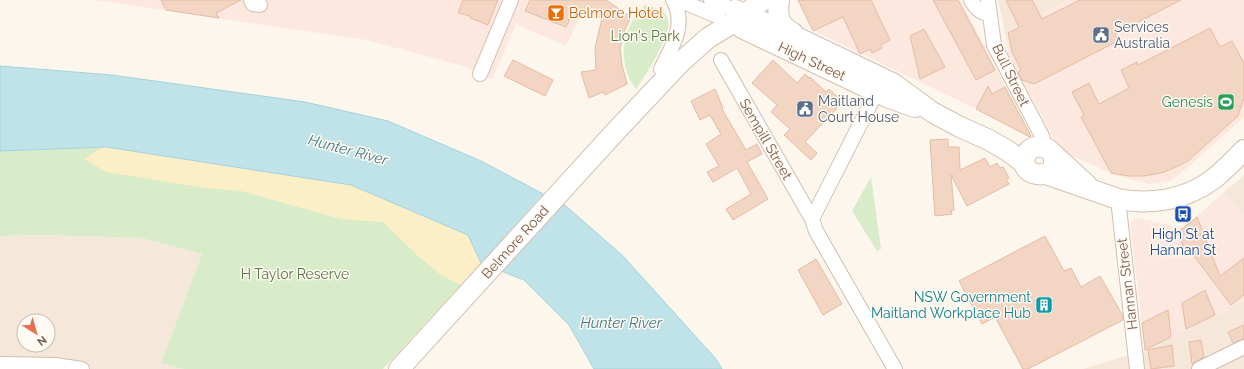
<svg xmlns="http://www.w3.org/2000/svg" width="1244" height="369" viewBox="0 0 1244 369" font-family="Raleway,sans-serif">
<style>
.residential{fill:#f5e8da;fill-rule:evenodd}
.commercial{fill:#fde8e0}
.green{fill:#d8ecc9}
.sand{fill:#fcefc7}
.water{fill:#bfe3e8;stroke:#a5d3da}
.building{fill:#f3d5c3;stroke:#e6bba3}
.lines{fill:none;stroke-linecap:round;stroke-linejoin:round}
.street-casing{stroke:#d1beb0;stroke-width:16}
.secondary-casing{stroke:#d6c0b0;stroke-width:22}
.street{stroke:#fff;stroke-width:14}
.secondary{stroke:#fff;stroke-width:20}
.labels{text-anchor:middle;stroke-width:3;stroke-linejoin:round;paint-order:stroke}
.food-label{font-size:14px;fill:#c56008;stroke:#fffaf3;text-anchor:start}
.service-label{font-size:14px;fill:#4e5e75;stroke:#fffaf3;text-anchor:start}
.park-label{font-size:14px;fill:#537a41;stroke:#fffaf3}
.street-label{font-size:14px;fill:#7a5c4d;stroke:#fffaf3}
.leisure-label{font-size:14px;fill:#27864d;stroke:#fffaf3;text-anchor:end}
.transit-label{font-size:14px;fill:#164399;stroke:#fffaf3}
.culture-label{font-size:14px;fill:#0d838f;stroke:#fffaf3;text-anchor:end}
.water-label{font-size:15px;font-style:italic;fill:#437c86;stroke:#fffaf3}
</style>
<rect width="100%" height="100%" fill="#fdf6ec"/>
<path class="residential" d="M998,0h70l-63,33z
M1244,175v41l-21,-23z
M39,235l103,3 60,16 -41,109 23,6h-184v-133zM24,321h24v24h-24z
M1244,301v68h-161l62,-19z"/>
<path class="commercial" d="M94,0h510l-7,16 -14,-6 -17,36 -50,-22 -24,56 -25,-13 -100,-27z
M798,0h162l71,135 -219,-105z
M1068,0h176v117l-57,51 -17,13 -21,3 -34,-9 -47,-21 -11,-10 -49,-90 -3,-21z
M1223,193l21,23v85l-99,49 -15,-128 7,-4 46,10z"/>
<path class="green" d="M645,5c9,2 21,5 23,15 4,15 -23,56 -32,69 -20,-25 -14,-63 9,-84z
M103,147l248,38 130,78 -98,106h-199l-23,-6 41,-109 -60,-16 -103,-3 -39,1v-85z
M871,177l10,72 -4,2 -25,-40z"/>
<path class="sand" d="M103,147l248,38 117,50 13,28 -20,22 -20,-10 -24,-20 -34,-33 -42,-3 -100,-28 -35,-3 -100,-16 -22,-13z"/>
<path class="water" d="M0,66l112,9 193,27 83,19 93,40 85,45 57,50 93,103 6,10h-128l-25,-44 -45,-45 -43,-17 -13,-28 -117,-50 -245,-38 -106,4z"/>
<path class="building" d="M161,0h80l-25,13 3,5 -53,-8z
M463,0h35l-10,25 -18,-7v-2l-12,-3z
M530,0h76l25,17 -8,17 -3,15 2,16 5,19 -22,11 -2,-3 -14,6 -8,-26 15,-2 -1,-22 7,-30 -18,-8 -4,8 -8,-4 -6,13 -41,-16z
M798,0h73l19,40 -9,5 1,3 -10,5 -2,-4 -10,5 -17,-37 -30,14z
M933,0h25l37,70 -19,10z
M1006,0h26l10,19 38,-19h101l-66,34 3,7 -84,43 -12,-4 -4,-8 3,-2 -9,-18 -4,-19 11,-6z
M1210,28l10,19 12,-6 12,22v35l-6,18 -50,45 -14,7 -13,5 -17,3h-16l-17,-3 -30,-56 3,-2 -12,-23 17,-9 10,21 30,-16 -8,-18 16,-8 1,3z
M924,29l21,38 -25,12 -10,-43z
M513,60l40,20 -8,16 -41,-20z
M773,60l24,23 8,-9 4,4 1,-1 16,15 3,-3 14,13 -38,40 12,11 -6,7 -27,-25 6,-6 -19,-17 6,-7 -25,-22z
M988,86l4,8 13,-7 26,49 -1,1 -54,-28z
M715,89l8,19 -1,1 24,41 11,-6 5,10 -15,8 21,37 -35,21 -7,-11 25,-15 -14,-26 -24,14 -6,-10 12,-6 -13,-22 15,-10 -11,-19 -10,5 -9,-19z
M948,139v8h11l1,23 25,-12 5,9 7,-4 3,5 3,-1 6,11 -3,1 3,5 -42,22 -16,-31 3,35h-3l1,4 -17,2 -5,-76z
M1197,217l23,59 24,-18v37l-13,10 -40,-53 -5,2 -8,-22z
M1045,236l19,35 7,-3 10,19 19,-11 23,40v4l-95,49h-5l-28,-52 -13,7 -23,-43z
M816,259l26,45 -19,11 -25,-45z
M1205,290l10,25 -29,14 -4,-26z
M1168,310l3,27 -26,13 -3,-27z
M1244,325v14l-11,4 -5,-11z
M1201,340l3,17 -12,7 -3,-22z
M1172,345l2,21 -23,3 -3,-19z"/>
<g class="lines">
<defs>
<path id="street" d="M251,0l2,4 7,1
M679,0l40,17
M711,0l21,9
M971,0c5,8 8,13 19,14
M988,0l6,45 48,91 2,7v4
M721,60l91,159 4,12 79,138
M661,69c11,-22 26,-45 12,-69
M480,74l31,-74
M1118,199l19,170
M812,219l68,-134
M0,364l55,1 27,4
M1199,369l45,-22"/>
<path id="secondary" d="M779,0c-2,17 -1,24 14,33
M735,10l55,24 104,50 38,28 28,15 29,13 19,11 17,13
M742,28l145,69 28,10
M1052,153c13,31 -40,26 -25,0 5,-8 15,-8 22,-3l38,35
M1046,174l72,25c33,6 67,1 94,-19 12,-9 22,-20 32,-30
M399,369l217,-238 65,-69 27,-24 31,-19 24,-19"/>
</defs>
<use href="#street" class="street-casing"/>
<use href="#secondary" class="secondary-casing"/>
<use href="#street" class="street"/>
<use href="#secondary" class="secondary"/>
</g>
<defs>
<symbol id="bar-square" viewBox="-11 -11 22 22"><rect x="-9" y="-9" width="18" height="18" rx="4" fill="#e8710a" stroke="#fffaf3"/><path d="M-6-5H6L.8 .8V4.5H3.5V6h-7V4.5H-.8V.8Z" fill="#fff"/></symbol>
<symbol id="civic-square" viewBox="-11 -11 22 22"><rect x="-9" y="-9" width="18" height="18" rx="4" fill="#5c6f8a" stroke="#fffaf3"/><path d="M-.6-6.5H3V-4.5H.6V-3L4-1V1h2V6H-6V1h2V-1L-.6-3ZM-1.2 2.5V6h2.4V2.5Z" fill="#fff"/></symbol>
<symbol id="stadium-square" viewBox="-11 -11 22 22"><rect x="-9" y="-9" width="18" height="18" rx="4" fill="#2e9e5b" stroke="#fffaf3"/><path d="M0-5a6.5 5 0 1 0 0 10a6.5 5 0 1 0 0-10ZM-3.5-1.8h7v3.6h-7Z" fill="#fff"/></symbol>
<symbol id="bus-square" viewBox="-11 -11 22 22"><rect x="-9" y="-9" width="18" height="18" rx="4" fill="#1a4fb4" stroke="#fffaf3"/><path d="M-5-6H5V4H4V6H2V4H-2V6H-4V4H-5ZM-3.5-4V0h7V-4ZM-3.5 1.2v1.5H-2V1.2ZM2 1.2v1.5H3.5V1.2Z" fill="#fff"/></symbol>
<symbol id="building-square" viewBox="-11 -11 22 22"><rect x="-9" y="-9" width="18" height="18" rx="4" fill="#0f9aa8" stroke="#fffaf3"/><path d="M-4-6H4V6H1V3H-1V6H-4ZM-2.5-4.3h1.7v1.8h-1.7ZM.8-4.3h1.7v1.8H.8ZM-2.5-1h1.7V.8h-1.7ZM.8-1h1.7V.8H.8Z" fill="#fff"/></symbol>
</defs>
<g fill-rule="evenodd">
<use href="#bar-square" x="546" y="3" width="20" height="20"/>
<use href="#civic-square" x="1091" y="25" width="20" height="20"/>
<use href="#stadium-square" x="1216" y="92" width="20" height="20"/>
<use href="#civic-square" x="795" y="99" width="20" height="20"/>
<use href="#bus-square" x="1173" y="204" width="20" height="20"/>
<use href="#building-square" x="1034" y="295" width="20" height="20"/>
</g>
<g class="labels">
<g class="food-label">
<text x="569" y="18">Belmore Hotel</text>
</g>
<g class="service-label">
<text x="1114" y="32">Services<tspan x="1114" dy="16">Australia</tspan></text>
<text x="818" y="106">Maitland<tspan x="818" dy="16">Court House</tspan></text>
</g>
<g class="park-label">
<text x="645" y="41">Lion's Park</text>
<text x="295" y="279">H Taylor Reserve</text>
</g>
<g class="street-label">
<text transform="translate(812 61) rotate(25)" y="5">High Street</text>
<text transform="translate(1011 75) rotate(64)" y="5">Bull Street</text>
<text transform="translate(766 139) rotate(60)" y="5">Sempill Street</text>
<text transform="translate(515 242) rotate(-48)" y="5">Belmore Road</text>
<text transform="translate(1127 284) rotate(-97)" y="5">Hannan Street</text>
</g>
<g class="leisure-label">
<text x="1213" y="107">Genesis</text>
</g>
<g class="transit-label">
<text x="1183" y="239">High St at<tspan x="1183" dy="16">Hannan St</tspan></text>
</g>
<g class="culture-label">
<text x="1031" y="302">NSW Government<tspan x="1031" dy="16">Maitland Workplace Hub</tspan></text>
</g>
<g class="water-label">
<text transform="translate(348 150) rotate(15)" y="5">Hunter River</text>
<text x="621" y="328">Hunter River</text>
</g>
</g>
<g transform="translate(36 333) rotate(143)"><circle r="19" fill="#fffaf3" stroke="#cabbb1"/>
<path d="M0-3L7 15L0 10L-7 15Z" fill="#e76f51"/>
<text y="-6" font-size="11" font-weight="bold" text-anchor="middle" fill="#7a5c4d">N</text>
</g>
</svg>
